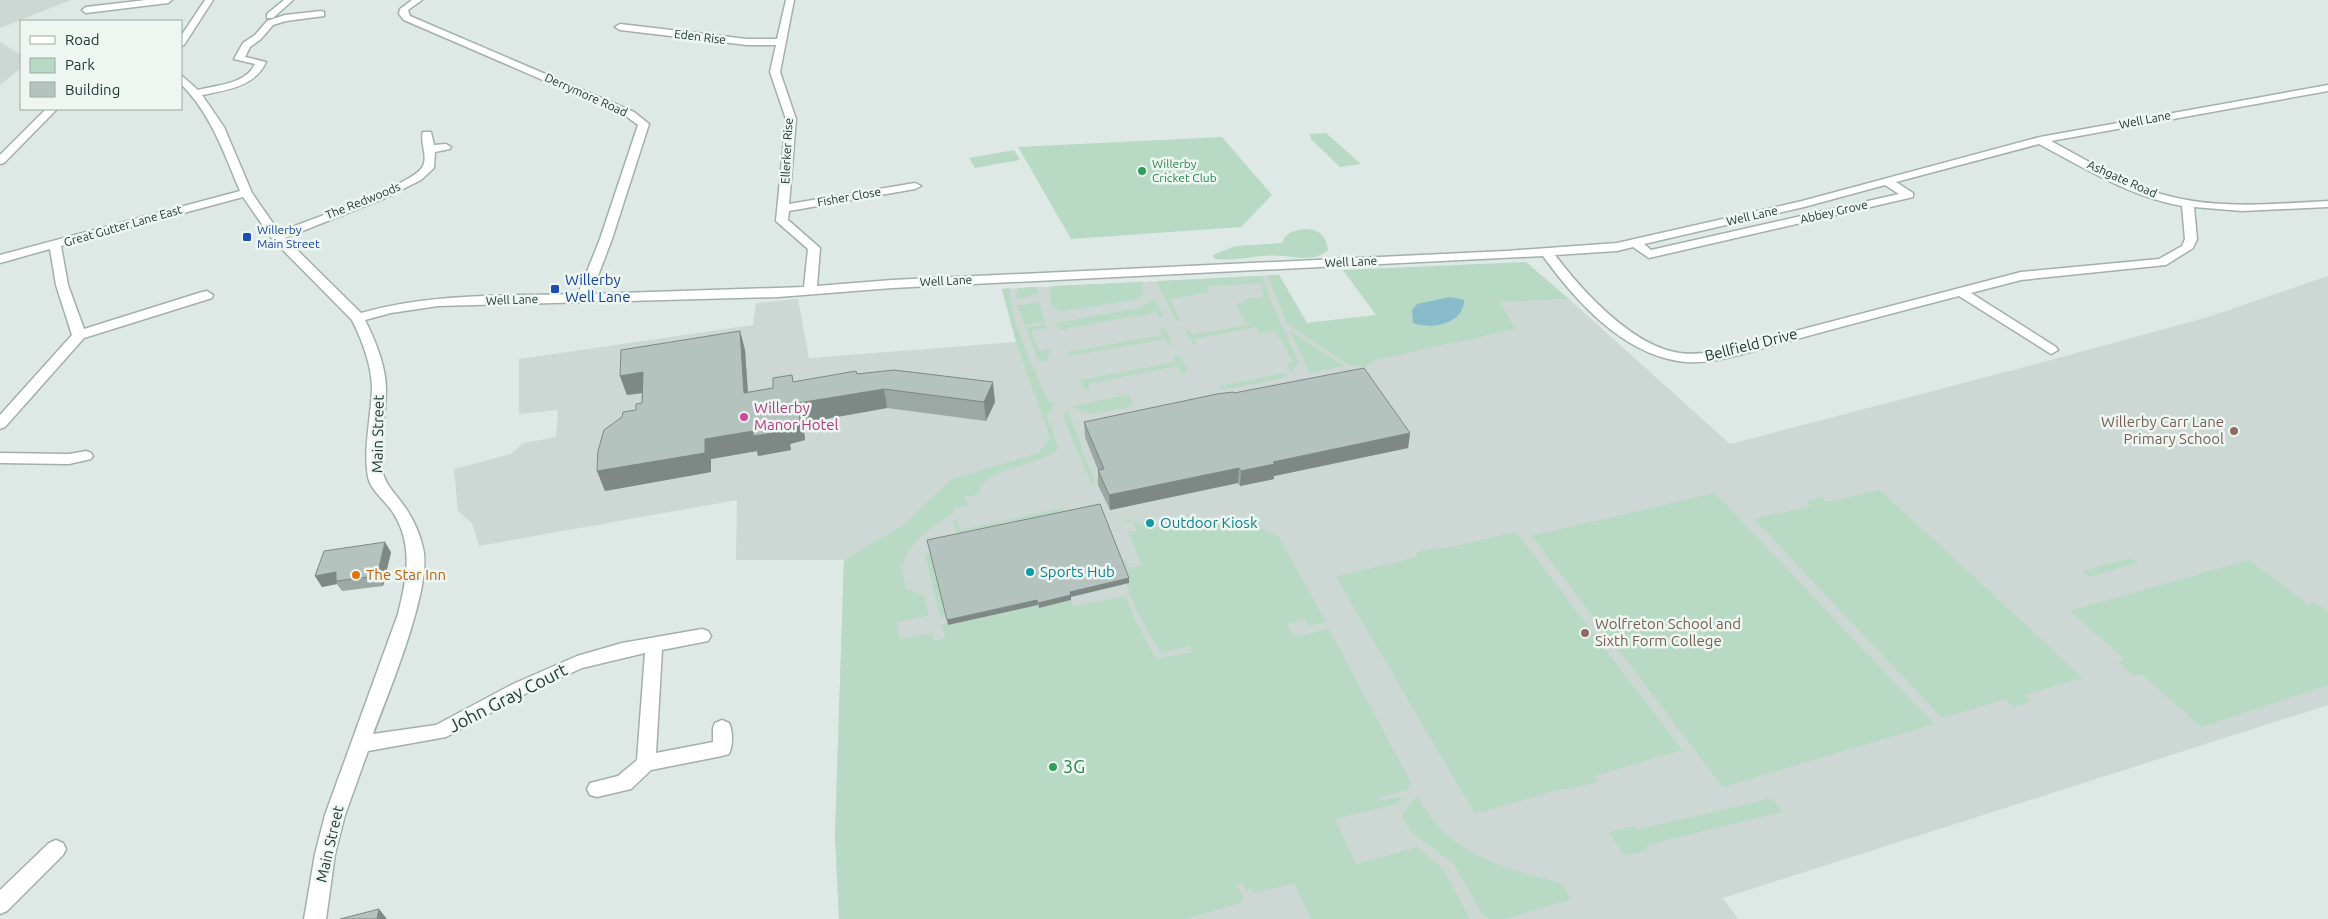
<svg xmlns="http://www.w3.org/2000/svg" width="2328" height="919" viewBox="0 0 2328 919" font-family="Ubuntu,sans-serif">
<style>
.built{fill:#cdd8d4}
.green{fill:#b8d9c3}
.water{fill:#89bccb}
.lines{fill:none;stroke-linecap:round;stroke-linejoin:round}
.minor-casing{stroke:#a2b0ac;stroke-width:3}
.minor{fill:#fff;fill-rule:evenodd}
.wall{fill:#9ba8a3}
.shaded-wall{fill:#7e8885}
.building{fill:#b4c3be;stroke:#7e8885}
.leisure-dot{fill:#2e9e5b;stroke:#eef6f2;stroke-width:2}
.transit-dot{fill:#1a4fb4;stroke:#eef6f2;stroke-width:2}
.hotel-dot{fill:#d1479c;stroke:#eef6f2;stroke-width:2}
.education-dot{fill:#8d6e63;stroke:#eef6f2;stroke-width:2}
.culture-dot{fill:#0f9aa8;stroke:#eef6f2;stroke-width:2}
.food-dot{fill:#e8710a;stroke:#eef6f2;stroke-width:2}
.labels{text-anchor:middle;stroke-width:5;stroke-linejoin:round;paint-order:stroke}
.far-street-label{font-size:12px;fill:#213733;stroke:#eef6f2}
.far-leisure-label{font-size:12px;fill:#27864d;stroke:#eef6f2;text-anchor:start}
.far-transit-label{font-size:12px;fill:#164399;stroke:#eef6f2;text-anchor:start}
.transit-label{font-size:15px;fill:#164399;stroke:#eef6f2;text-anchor:start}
.street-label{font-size:15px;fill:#213733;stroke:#eef6f2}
.hotel-label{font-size:15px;fill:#b23c85;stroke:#eef6f2;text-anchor:start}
.education-label{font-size:15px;fill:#785e54;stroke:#eef6f2;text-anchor:end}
.culture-label{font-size:15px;fill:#0d838f;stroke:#eef6f2;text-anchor:start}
.food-label{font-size:15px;fill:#c56008;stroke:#eef6f2;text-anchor:start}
.near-street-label{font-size:18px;fill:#213733;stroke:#eef6f2}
.near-leisure-label{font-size:18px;fill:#27864d;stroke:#eef6f2;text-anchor:start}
</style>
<rect width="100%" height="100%" fill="#dee9e5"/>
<path class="built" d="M0,0h71l-71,28z
M0,42l21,13v13l-21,17z
M1343,270l156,32 70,-3 161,145 310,-81 168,-46 120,-41v429l-605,193 15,21h-899l-4,-84 9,-275h-108l1,-60 -258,46 -7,-23 -14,-12 -4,-42 57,-15 12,-11 33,-6 2,-27 -39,4v-55l234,-34 3,-22 42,-4 11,59 207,-16 -14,-53 277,-14 28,48 69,-8z"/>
<path class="green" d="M1326,133l35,31 -21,3 -29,-28 -1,-5z
M1222,137l50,58 -31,32 -170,12 -53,-92z
M1014,150l6,10 -45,8 -6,-10z
M1304,229c15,0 22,6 24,21 -3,2 -6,5 -10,6 -11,4 -24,1 -36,0 -22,-3 -45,6 -67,3l-2,-4 22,-9 47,-3c4,-11 11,-12 22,-14z
M1526,262l43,37 -69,3 15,27 -140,31 -10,7 -16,-2 -62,-41 -19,-49h11l28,48 69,-8 -33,-45z
M1262,276l7,21 30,66 -8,9 -5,-8 8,-2 -19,-31 -15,3 -4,-7 -5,1 -57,11 3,6 -2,1 -10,-16 3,-1 4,6 56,-10 -12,-21 10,-2 -2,-3 20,-2 -4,-14 -48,3 -5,1 3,5 -41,7 12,22 -5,-1 -19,-37 2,-2z
M1140,282l2,2 1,10 -6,5 -73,12 -6,-1 -7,-6 -1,-15 4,-3z
M1036,287l3,7 -23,6 1,-12z
M1010,288c-2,30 26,83 37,112l8,4 -8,12 11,31c-11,20 -78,19 -79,47l-14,3 3,9 -14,2v4c-19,14 -46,28 -51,53 -2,7 2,17 3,24l19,7 3,20 -31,6 2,17 33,-6 3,8 10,-3 -4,-14 6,-1 1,2 90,-20 1,3 32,-8 3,6 52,-10 9,24 21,39 36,-7 -3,-6 -28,7 -22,-37 -13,-32 3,-1 -8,-22 4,-1 4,8 13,-3 -14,-33 9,-1 -4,-10 -9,1 -1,-2c13,-2 18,5 29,7 14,2 29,-2 43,-3 18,-1 73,-1 85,15l46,83 -18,4 -3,-7 -18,5 7,13 35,-8 82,154 -4,7 -30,8 2,3 24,-5 -7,8 -61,15 21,45 62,-17 25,22 27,50h-159l-17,-36 -40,10 -3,-5 -6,2 -2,-7 -5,1 6,18 -58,17h-347l-4,-84 9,-275 61,-36 47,-45 87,-26 11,-16 -34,-95 -14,-53z
M1155,299l8,16 -3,4 -3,-7 -98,18 -3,-7 83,-15z
M1040,302l4,20 -19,3 -8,-19z
M1045,324l1,4 -15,3 8,20 12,-2 -4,12 -8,1 -13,-34z
M1159,328l6,1 7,13 -3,4 -4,-7 -95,17 -2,-4 95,-17z
M1290,331l54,35 -34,7z
M1173,355l8,2 6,12 -1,3 -4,2 -4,-8 -90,18 3,7 -7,-2 -4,-9 96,-18z
M1285,373l3,4 -66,13 -3,-4z
M1129,394l4,10 -6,4 -35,6 -20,-7z
M1068,410l14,37 -1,1 14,34 -4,1 -27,-64v-4z
M1880,490l203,188 -59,17 7,7 -18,5 -7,-8 -64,19 -188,-199 57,-13 -4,-5 14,-4 6,5z
M1715,493l219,231 -211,63 -191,-251z
M1063,508l1,2 -10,3 -98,20 -3,-12 4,-1 3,10z
M1516,532l166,218 -88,26 3,6 -30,8 -2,-2 -90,26 -139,-237 81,-20 -2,-4 25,-6 2,2z
M930,553l16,64 -6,1 -15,-64z
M2131,558l7,5 -49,14 -6,-6z
M2249,560l59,44 6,-2 14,10v73l-127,42 -60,-53 -7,2 -16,-14 7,-3 -55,-48z
M1417,795c29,59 86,73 144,88l10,16 -66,20h-14l-9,-5 -28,-50 -43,-32 -9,-17z
M1772,798l10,14 -136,33 2,5 -24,6 -15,-24 25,-6 3,4z"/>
<path class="water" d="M1450,297l14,3c0,24 -33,30 -51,23l-1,-13 5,-6z"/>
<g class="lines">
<defs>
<path id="minor" d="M146,0h26l-4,3 -82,10 -4,-3 4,-3z
M205,0h8l-29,45 -3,1v-10z
M284,0h9l-20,18h-6v-4z
M412,0h10l-14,10 2,6 224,96 15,12 -37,115 -21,55 213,-7 4,-38 -32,-28 10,-102 -16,-47 6,-27h-29l-127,-15 -5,-3 5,-3 127,15h30l9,-39h8l-14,72 16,47 -7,85 126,-21 6,3 -6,3 -126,22 -1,9 32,28 -3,38 75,-6 614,-29 111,-8 185,-42 238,-64 288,-52v6l-277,50c35,19 71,41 110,53 54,16 112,10 167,7v6l-86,4 -48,-4 3,32 -4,9 -27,17 -145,15 -50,13 85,54 2,3 -7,4 -92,-58c-58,15 -116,30 -173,46 -34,8 -73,25 -108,19 -57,-9 -103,-61 -135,-105l-651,32 -114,9 -340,9 -47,7 -26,7c10,20 21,46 21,69 0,26 -7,54 -4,80 2,15 14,25 23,38 8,12 15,27 18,41 10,39 -35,146 -50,186l63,-9 77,-41 64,-28 45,-13 80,-14 6,2 3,5 -3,5 -46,9 -6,103 57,-11v-14l2,-5 7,-3 7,3c4,8 4,22 0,31l-7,2 -71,14 -20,19 -34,8 -7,-2 -3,-6 3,-6 28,-7 19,-16 8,-107 -63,15 -57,26 -79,43 -78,14 -23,64 -10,39 -9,65h-22l11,-65 10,-39 73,-201c9,-36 16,-70 -6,-103 -7,-10 -22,-22 -24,-34 -5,-28 3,-59 4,-88 0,-23 -10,-49 -20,-69l-79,-80 -30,-43 -182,49 7,39 16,44 118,-37 5,-1 6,4 -1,3 -128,40 -79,89 -5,2v-14l72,-80 -16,-50 -6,-36 -50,14v-8l240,-64c-16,-38 -29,-77 -59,-107v-9l17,15c19,-5 48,-6 57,-26l-21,-5 9,-16 12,-8 12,-14 18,-6 36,-4 3,1v4l-38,5 -13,4 -12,14 -11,8 -5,10 21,5c-11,25 -40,28 -64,33l22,32 28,66 27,39c27,-11 127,-45 142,-63 9,-11 -2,-27 2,-37h8l3,13 12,-1 5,3 -1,2 -15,3 -1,16 -13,12 -36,18 -100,40 76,75c70,-20 144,-17 217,-19l22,-55 38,-114 -12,-9 -222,-96 -5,-6 1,-5zM2039,144c45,24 92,53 143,62l3,33 -3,7 -23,13 -138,13 -302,79c-13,2 -26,4 -39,2 -47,-6 -98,-62 -125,-98l62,-4 16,-4 16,11 260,-60 4,-1v-4l-17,-11zM1885,185l14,9 -248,56 -7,-6 160,-37z
M46,109h11l-53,54 -4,1v-9z
M86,451l5,2 2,3 -2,3 -22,5 -69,-1v-10l69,1z
M56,840l7,3 3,6 -3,6 -56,56 -7,3v-24l49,-47z"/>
</defs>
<use href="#minor" class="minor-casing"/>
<use href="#minor" class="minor"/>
</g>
<path class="wall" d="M740,331l5,19 3,42 25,-4 19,-13 1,7 64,-8 138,28 -9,19 -99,-13 -84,15 2,17 -15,4 1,6 -33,6 -1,-5 -46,8v13l-106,19 -8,-20 39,-61 6,-7v-10l-15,2 -7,-19z
M1234,393l176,40 -2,15 -134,28v3l-20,4 -14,3 -2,-3 -128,27 -12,-25v-15l-13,-33 -1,-15z
M391,552l-8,34 -41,5 -5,-7 -15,3 -7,-11z"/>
<path class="shaded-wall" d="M740,331l5,19 4,62 -5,-19z
M643,372l6,20 -22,3 -7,-19z
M993,382l2,20 -9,19 -2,-19z
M884,389l3,19 -84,15 2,17 -15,4 1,6 -33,6 -1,-5 -46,8v13l-106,19 -8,-20 108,-32 80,-14 13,-22z
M1410,433l-2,15 -134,28v3l-34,7 1,-15 32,-9z
M1239,468l-1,15 -128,27 -1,-15z
M385,542l6,10 -8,34 -6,-10z
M336,572v9l1,3 -15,3 -7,-11z
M1129,578v5l-58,14v3l-32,8 -1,-5 32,-11z
M1037,600l1,5 -90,20 -1,-5z
M379,909l8,10h-10z"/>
<path class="building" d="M740,331l4,62 29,-5v-10l19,-3 1,7 63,-11 1,3 37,-4 99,12 -9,20 -100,-13 -86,14 2,17 -15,5 1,6 -33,5v-5l-48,8v14l-108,18 1,-20 6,-21 18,-13 1,-5 13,-2v-6l6,-1 1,-31 -23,4 1,-26z
M1364,368l46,65 -137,29 2,2 -20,4 -14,3 -2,-3 -130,27 -11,-25 6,-1 -20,-47 133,-28 16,-2 1,1z
M1100,504l29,74 -59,14 1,3 -33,8 -1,-3 -90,20 -20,-80z
M385,542l-8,34 -41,5v-9l-21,4 9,-25z
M379,909l-2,10h-37z"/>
<g class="leisure-dot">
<circle cx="1142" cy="171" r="5"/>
<circle cx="1053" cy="767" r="5"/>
</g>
<g class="transit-dot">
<rect x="242" y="232" width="10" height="10" rx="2.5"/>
<rect x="550" y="284" width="10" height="10" rx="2.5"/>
</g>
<circle class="hotel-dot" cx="744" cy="417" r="5"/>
<g class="education-dot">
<circle cx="2234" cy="431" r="5"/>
<circle cx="1585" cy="633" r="5"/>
</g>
<g class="culture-dot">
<circle cx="1150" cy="523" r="5"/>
<circle cx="1030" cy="572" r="5"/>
</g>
<circle class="food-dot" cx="356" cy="575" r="5"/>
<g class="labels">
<g class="far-street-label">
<text transform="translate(700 37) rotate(7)" y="4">Eden Rise</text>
<text transform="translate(586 95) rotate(24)" y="4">Derrymore Road</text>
<text transform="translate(2145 120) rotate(-11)" y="4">Well Lane</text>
<text transform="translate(787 151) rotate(-87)" y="4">Ellerker Rise</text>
<text transform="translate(2122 179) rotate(24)" y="4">Ashgate Road</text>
<text transform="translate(849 197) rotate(-10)" y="4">Fisher Close</text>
<text transform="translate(363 201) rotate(-22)" y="4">The Redwoods</text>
<text transform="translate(1834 212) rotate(-13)" y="4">Abbey Grove</text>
<text transform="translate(1752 216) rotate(-13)" y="4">Well Lane</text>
<text transform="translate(123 226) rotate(-16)" y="4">Great Gutter Lane East</text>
<text transform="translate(1351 262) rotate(-3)" y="4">Well Lane</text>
<text transform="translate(946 281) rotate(-3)" y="4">Well Lane</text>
<text transform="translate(512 300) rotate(-2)" y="4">Well Lane</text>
</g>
<g class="far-leisure-label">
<text x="1152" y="168">Willerby<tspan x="1152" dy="14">Cricket Club</tspan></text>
</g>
<g class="far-transit-label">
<text x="257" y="234">Willerby<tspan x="257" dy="14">Main Street</tspan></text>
</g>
<g class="transit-label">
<text x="565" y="285">Willerby<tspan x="565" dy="17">Well Lane</tspan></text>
</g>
<g class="street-label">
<text transform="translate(1751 345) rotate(-14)" y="5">Bellfield Drive</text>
<text transform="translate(378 434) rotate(-89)" y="5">Main Street</text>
<text transform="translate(330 844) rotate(-77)" y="5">Main Street</text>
</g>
<g class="hotel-label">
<text x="754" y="413">Willerby<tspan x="754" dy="17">Manor Hotel</tspan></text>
</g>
<g class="education-label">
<text x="2224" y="427">Willerby Carr Lane<tspan x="2224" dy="17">Primary School</tspan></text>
<text x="1595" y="629" text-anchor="start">Wolfreton School and<tspan x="1595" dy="17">Sixth Form College</tspan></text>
</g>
<g class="culture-label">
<text x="1160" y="528">Outdoor Kiosk</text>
<text x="1040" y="577">Sports Hub</text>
</g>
<g class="food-label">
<text x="366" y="580">The Star Inn</text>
</g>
<g class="near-street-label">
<text transform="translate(508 698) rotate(-27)" y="6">John Gray Court</text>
</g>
<g class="near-leisure-label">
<text x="1063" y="773">3G</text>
</g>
</g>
<rect x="20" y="20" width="162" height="90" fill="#eef6f2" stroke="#9caaa6"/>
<rect x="30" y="36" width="25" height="8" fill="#ffffff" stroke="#9caaa6"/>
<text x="65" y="45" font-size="15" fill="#213733">Road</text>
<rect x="30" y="58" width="25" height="15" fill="#b8d9c3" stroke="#9caaa6"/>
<text x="65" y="70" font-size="15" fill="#213733">Park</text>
<rect x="30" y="82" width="25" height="15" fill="#b4c3be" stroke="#9caaa6"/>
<text x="65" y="95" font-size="15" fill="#213733">Building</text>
</svg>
